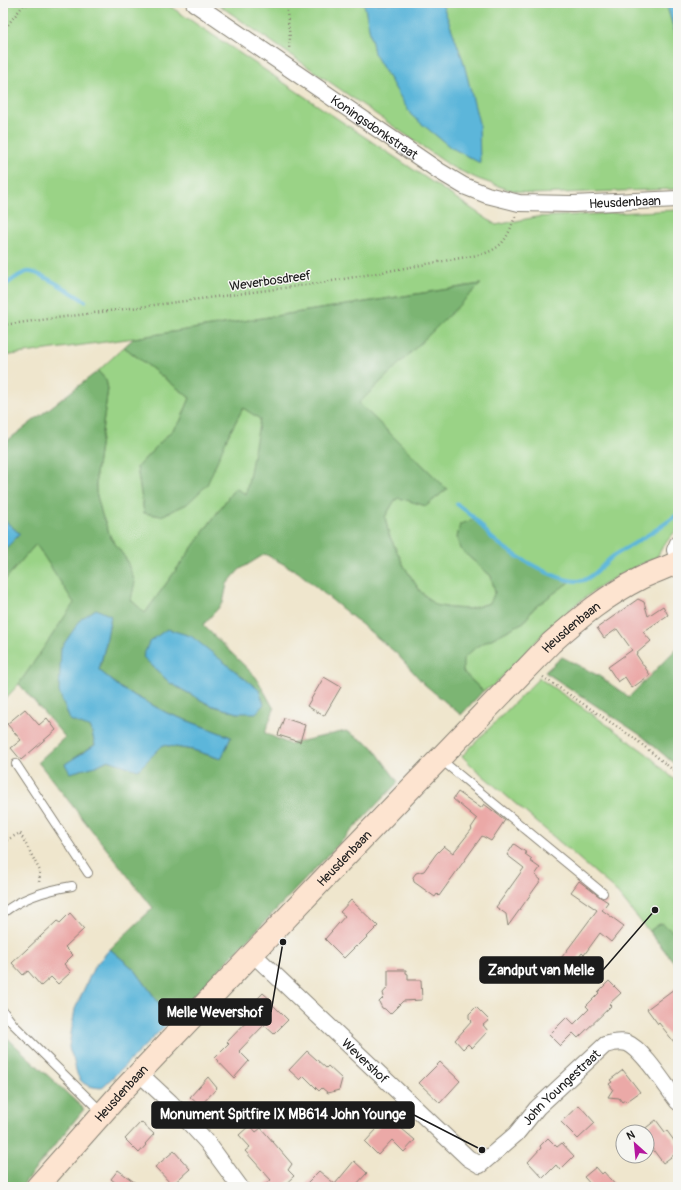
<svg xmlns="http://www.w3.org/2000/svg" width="681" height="1190" viewBox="0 0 681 1190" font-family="Pangolin,sans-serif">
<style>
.green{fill:#9ad386;stroke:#5b7851}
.forest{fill:#7bb573;stroke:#4c6848;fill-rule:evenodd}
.water{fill:#5cb6da;stroke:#3c697b}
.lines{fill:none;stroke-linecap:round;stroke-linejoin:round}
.stream{stroke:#5cb6da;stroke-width:4}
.building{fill:#eba9a7}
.lane-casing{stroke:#868174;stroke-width:10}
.street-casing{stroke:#868174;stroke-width:18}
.secondary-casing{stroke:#868174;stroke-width:24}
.path{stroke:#868174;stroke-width:2.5;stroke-dasharray:1 3;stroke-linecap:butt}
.lane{stroke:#fff;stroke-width:8}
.street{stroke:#fff;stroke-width:16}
.secondary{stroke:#fde4d0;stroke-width:22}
.labels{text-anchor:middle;stroke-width:3;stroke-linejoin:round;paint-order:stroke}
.street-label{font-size:13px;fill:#1c1c1c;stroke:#f6f6f2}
.leader{fill:none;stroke:#1c1c1c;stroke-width:1.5}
.callout-dot{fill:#1c1c1c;stroke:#f6f6f2;stroke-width:1.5}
.callout{fill:#1c1c1c;stroke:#1c1c1c;stroke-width:1.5}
.callout-label{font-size:14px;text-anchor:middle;font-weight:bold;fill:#fff}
</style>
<rect width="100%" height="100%" fill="#f6f6f2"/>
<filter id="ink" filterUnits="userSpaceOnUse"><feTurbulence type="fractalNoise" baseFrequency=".025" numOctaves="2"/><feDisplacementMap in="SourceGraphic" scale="8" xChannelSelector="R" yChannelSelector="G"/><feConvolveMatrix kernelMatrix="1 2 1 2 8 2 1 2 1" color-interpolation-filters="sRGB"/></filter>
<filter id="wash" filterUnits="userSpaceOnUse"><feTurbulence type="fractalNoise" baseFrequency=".012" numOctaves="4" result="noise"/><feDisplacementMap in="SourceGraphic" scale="16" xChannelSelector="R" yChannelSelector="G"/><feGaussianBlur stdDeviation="0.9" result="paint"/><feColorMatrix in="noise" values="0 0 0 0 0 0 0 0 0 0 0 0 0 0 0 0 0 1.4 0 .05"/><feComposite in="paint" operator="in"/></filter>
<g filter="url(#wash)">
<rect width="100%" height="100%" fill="#efe6cd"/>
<path class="green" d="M3,3h162l331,222 40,-8 142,-7v318l-15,18 -6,11 -33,15 -23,14 -26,19 -31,28 -51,53 -10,5 -20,-19 -1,-13 14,-12 48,-25 10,-14 37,-28 -19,-5 -32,-16 -30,-22 -30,-12 -3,13 3,11 31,27 4,16 -5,11 -21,6 -18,-1 -16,-3 -15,-14 -16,-25 -15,-31 -4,-18 10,-17 4,-3 27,9 21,-17 -89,-86 122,-119 -346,54 -131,18z
M216,3h450l12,40v146l-147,5 -24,-5 -29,-10 -26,-12z
M124,347l66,51 -10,24 -43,45 7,46 17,3 26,-12 40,-66 16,-30 18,11 -15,75 -11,-6 -90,125 -14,-13 -5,-41 -15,-21 -9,-23 -6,-23v-18l12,-85 -2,-9 -8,-9z
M36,544l39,59 -56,81 -16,17v-119z
M539,678l53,36 55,40 31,29v184l-64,-78 -141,-122 -11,-11z"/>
<path class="forest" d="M481,284l-122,119 88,86 -21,17 -27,-8 -4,2 -10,17 4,18 15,31 16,25 15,14 16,3 18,1 21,-6 5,-11 -4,-16 -31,-27 -3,-11 3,-14 16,-5 14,18 30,22 32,16 20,5 -38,28 -10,14 -48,25 -13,12v13l20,19 -22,24 -37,-31 -28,-31 -98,-81 -33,-18 -26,16 -12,14 -4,19 -20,22 53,52 18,32 -9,24 24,11 57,-13 26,15 26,36 -227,238 -36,-50 -25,-21 43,-41 -115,-146 27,-25 -46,-53 55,-81 -38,-59 -33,38v-31l17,-17 -17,-15v-75l95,-73 8,9 2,9 -12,85v18l6,23 9,23 15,21 9,23 -4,18 14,13 90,-125 11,6 14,-75 -17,-11 -16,30 -20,47 -20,19 -26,12 -17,-3 -7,-46 43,-45 10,-24 -66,-51 10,-9zM111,616l-5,27 -7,27 23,19 45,24 64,24 -10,22 -28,-9 -30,-5 -25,25 -30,-10 -12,6 -18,-11 17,-10 -4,-17 -30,-80 10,-13zM143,657l95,56 -28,-8 -40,-22z
M678,647v120l-36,-31 -97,-64 17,-15 37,19 30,21z
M661,923l17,12v32l-29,-36z
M3,1034l81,75 -63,78h-18z"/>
<path class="water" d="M364,3h78l21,57 16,63 1,40 -30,-16 -39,-32 -37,-62z
M666,3h12v40z
M3,519l17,15 -17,17z
M96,609l15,7 -5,27 -7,27 23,19 45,24 64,24 -10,22 -28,-9 -30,-5 -25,25 -30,-10 -12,6 -26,7 -5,-9 30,-19 -4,-17 -21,-8 -11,-28 2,-44 20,-29z
M167,629l24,7 68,54 5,14 -8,9h-18l-28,-8 -40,-22 -27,-26 6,-15z
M110,949l25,21 36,50 -64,63 -6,5c-24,-2 -23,-11 -28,-30 -2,-5 -4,-7 -4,-12l6,-37 19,-42z"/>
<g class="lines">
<path class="stream" d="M3,287c7,-5 15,-13 24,-15 9,-3 48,23 58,29
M457,504c6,5 14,10 19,16 6,5 10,13 16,18 16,14 70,49 92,42 12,-4 20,-18 31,-25 21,-13 43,-25 63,-41"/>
</g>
<g id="blocks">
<path class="building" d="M638,599l6,3 4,14 15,-10 5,9 -25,17 8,9 -15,13 14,21 -18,13 -7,-11 -7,5 -10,-15 24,-17 -15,-21 -13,9 -7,-10z
M324,677l17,10 -17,29 -17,-10z
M25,709l14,16 8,-7 9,12 -35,30 -10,-12 10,-8 -14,-16z
M284,718l21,7 -5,17 -22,-7z
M458,792l23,16 3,-4 21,16 -14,21 -9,-5 -43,60 -2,-2 -2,3 -21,-15 -1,-5 3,-4 8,-2 12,-17 8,-8 9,7 19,-24 -1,-1 6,-9 -24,-20z
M514,844l13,9 -2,1 7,5 -2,2 10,7 -5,7 6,5 -33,46 -2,-12 -10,-7 28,-39 -17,-13z
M579,881l21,16 8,5 -6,8 22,16 -13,16 -11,-9 -16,22 -2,-2 -18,24 -11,-8 44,-59 -26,-18z
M351,900l27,26 -21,21 -1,-1 -12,12 -19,-19 20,-23 -5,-4z
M70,913l14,16 -19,18 8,8 -9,9 7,8 -13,12 -7,-7 -10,9 -13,-15 -5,4 -11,-12 45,-42 3,2z
M388,970h18v3l2,1v6h13l1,20 -19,1 -13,13 -5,-5 -3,-1 -3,-6 5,-5 -1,-4 5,-6z
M609,981l12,12 -12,11 2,2 -33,32 -5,-5 -13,13 -11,-11 18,-18 7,7 15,-15 -3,-3 13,-13 -1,-1z
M678,986v61l-19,-24 -1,1 -11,-15z
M263,993l9,8 -2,1 18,18 -14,14 -10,-9 -25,26 10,10 -15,17 -19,-20 14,-14 -2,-2 27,-28 -6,-5z
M476,1007l13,13 -6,5 5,6 -16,17 -4,-4 -5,5 -8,-9 17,-19 -3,-3v-4z
M307,1051l19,17 2,-2 14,13 -3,11 -11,3 -6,-5 -3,3 -15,-15 -4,4 -11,-10z
M440,1062l20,19 -20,22 -21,-20z
M623,1070l17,22 -14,10 -1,-2 -3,2 -3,-4 -11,-1 5,-8 -4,-5 3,-2 -2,-2z
M208,1077l9,11 -17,18 -10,-9z
M579,1105l16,18 -17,16 -17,-17z
M388,1117l27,23 -11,12 -12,-12 -14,15 -13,-13z
M656,1120l9,12 2,-1 11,15v6l-15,11 -15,-20 1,-1 -2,-3v-7l-5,-1z
M141,1122l13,12 -9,10 1,1 -7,8 -14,-14z
M250,1125l6,7 5,-4 31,36 -4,6 6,6 -12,11h-20l9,-7 -26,-29 5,-4 -11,-12z
M548,1138l9,9 5,-4 12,13 -14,14 -4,-5 -13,13 -15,-16 13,-14 -1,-2z
M174,1151l16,18 -18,16 -17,-18z
M354,1161l13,12 -13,14h-51l16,-16 16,13z
M596,1167l6,7 2,-2 13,15h-24l-9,-10z
M118,1170l23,17h-20l-10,-8z"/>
</g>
</g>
<g filter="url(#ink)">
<use href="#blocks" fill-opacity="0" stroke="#868174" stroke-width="1"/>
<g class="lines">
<defs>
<path id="lane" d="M440,759l163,134
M16,764l72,109
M3,913c19,-16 45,-23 69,-27
M3,1011l10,13 89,88"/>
<g id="street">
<path id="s1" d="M194,3l245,168 25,15 23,9 32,8 54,1 105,-5"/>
<path d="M678,543l-3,7 3,10"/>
<path id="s2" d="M253,954l215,204 12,7 36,-31 21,-26 68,-63c7,-2 15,-4 22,-2 16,6 40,45 51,59"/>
<path d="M140,1074l30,28 37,40 33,45"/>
</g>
<g id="secondary">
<path id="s3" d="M37,1187l87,-98 210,-221 217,-225c28,-25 56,-48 90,-65 12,-6 25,-10 37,-16"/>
</g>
</defs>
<use href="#lane" class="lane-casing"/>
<use href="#street" class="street-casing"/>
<use href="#secondary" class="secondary-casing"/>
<path class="path" d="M286,3l4,35 -1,12
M3,31l22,-28
M3,325l318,-42 162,-29c23,-8 24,-18 33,-39
M543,677l91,61 44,36
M3,842l17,-9 20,38 -1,12
M678,906l-4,6 4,6"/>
<use href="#lane" class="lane"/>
<use href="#street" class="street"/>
<use href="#secondary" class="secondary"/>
</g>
</g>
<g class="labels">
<g class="street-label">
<text dy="5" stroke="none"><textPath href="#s1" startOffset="219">Koningsdonkstraat</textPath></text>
<text dy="5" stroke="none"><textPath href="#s1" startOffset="490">Heusdenbaan</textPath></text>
<text transform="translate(270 280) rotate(-8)" y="5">Weverbosdreef</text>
<text dy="5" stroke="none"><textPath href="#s3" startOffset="774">Heusdenbaan</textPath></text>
<text dy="5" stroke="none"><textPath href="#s3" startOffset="450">Heusdenbaan</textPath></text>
<text dy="5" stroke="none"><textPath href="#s2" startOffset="155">Wevershof</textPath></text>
<text dy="5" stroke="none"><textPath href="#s2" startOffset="423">John Youngestraat</textPath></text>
<text dy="5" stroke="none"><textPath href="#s3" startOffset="126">Heusdenbaan</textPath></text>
</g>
</g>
<path class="leader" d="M655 910L603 970M283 942L271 1012M482 1150L414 1115"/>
<g class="callout-dot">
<circle cx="655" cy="910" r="4"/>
<circle cx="283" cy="942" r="4"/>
<circle cx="482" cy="1150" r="4"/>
</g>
<g class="callout">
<rect x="480" y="957" width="123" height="26" rx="4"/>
<rect x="159" y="999" width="112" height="26" rx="4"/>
<rect x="152" y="1102" width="262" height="26" rx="4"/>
</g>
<g class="callout-label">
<text x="541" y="975">Zandput van Melle</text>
<text x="215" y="1017">Melle Wevershof</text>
<text x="283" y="1119">Monument Spitfire IX MB614 John Younge</text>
</g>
<rect width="681" height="1190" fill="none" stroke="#f6f6f2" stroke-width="16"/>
<g transform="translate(635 1144) rotate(333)"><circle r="19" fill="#f6f6f2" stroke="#9f9f9c"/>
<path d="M0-3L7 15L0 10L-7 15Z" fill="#b5179e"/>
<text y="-6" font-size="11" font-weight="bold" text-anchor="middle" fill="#1c1c1c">N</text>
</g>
</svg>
